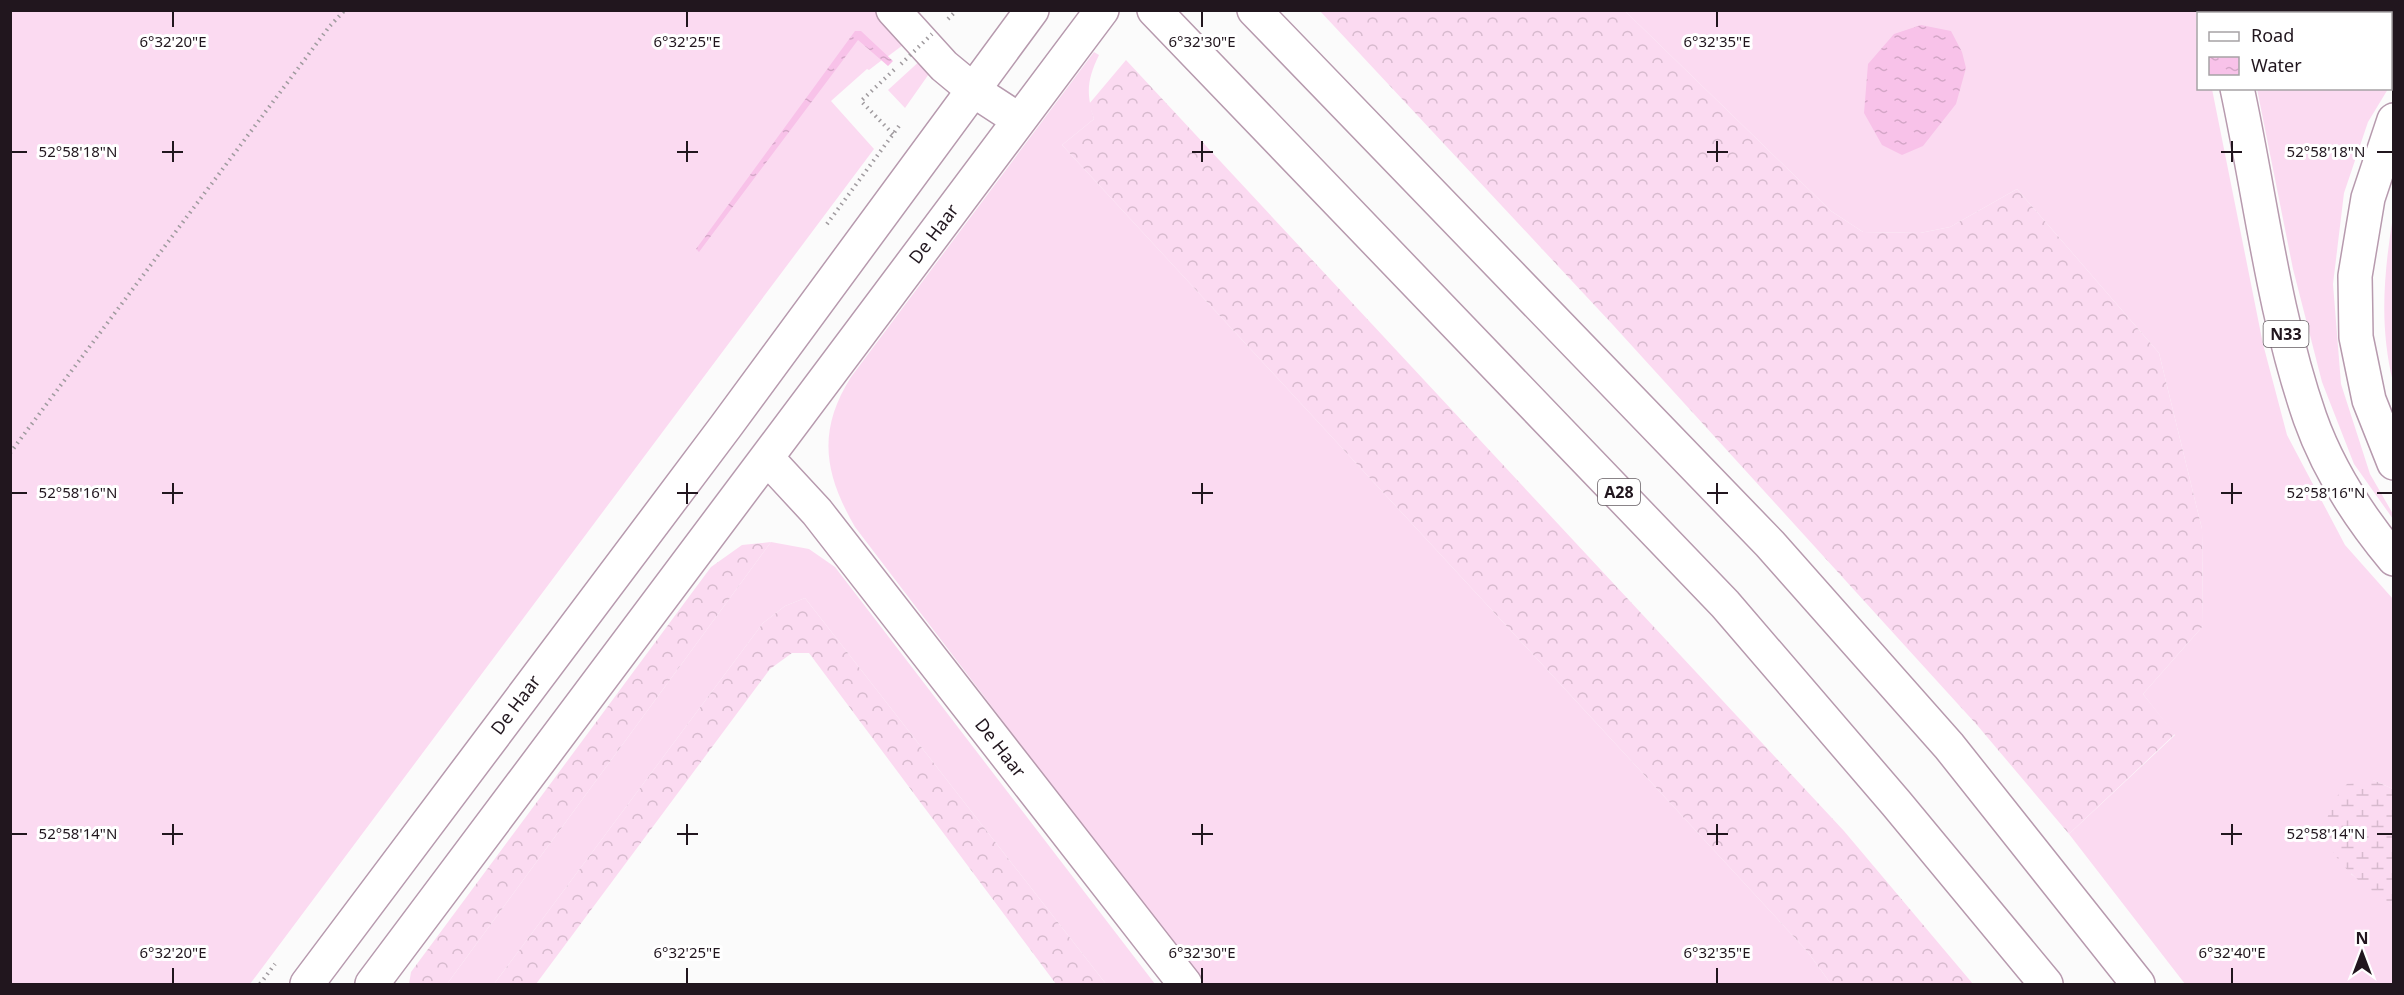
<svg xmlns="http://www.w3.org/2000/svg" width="2404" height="995" viewBox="0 0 2404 995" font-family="'Noto Sans',sans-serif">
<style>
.grass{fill:#fbdaf1}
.forest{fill:url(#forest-crowns)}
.wetland{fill:url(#wetland-marsh)}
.water{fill:url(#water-ripples)}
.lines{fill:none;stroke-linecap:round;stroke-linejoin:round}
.street-casing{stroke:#b79aae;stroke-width:36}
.secondary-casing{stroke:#b79aae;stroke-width:36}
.highway-casing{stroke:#b79aae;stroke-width:36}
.path{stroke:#a09b9f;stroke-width:4;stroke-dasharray:1.5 4.5;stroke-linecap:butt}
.street{stroke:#fff;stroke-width:33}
.secondary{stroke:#fff;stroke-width:33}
.highway{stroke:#fff;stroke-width:33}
.path-bridge{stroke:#a09b9f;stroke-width:4;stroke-dasharray:1.5 4.5;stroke-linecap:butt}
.ticks{fill:none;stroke:#21161e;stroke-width:2}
.labels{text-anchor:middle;stroke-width:6;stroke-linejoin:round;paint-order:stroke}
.shield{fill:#fff;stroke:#645c62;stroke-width:1.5}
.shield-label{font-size:16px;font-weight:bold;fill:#21161e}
.street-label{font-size:18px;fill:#21161e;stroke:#fff}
.ticks-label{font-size:15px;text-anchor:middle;fill:#21161e;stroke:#fff;stroke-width:6;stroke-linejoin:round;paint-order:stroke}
</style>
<defs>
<pattern id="forest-crowns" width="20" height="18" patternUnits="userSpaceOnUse" patternTransform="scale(1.5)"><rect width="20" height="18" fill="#fbdaf1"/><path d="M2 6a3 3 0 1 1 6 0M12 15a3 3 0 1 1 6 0" fill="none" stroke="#d7bace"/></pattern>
<pattern id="wetland-marsh" width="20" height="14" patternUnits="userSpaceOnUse" patternTransform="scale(1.5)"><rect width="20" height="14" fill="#fbdaf1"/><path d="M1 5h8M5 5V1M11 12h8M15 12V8" fill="none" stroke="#d7bace"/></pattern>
<pattern id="water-ripples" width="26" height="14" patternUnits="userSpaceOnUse" patternTransform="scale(1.5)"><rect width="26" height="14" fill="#f8c2e9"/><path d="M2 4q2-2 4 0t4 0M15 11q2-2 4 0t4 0" fill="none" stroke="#d4a6c7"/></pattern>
</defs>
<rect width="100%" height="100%" fill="#fbfbfb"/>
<path class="grass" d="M878,10l29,32 -20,15 -26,-25 -164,217 1,2 160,-212 24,21 -13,10 -2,-1 -36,32 43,48 -624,835h-239l-1,-973z
M1625,11h571l2,77 14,1 51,255 24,91 58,110 48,54v190l-20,-9 -22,94 42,32v78h-208l-116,-150 106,-99 -32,-41 60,-68 -1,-97 -43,-176 -142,-164 -67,38 -30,6 -57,-1 -32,-21z
M2241,11h152v69l-2,5 -1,-71h-149z
M1094,52l5,3c-12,25 -13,38 -5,64l-32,26 745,806 24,33h-628l-348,-457c-31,-54 -38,-96 -4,-150z
M923,58l8,13 -26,37 -17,-18z
M2257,89h131l-20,33 -24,71 -11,91 8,100 29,90 23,40v5l-39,-55 -32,-82 -29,-113z
M2393,216v166c-14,-57 -9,-109 0,-166z
M771,542l38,7 26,18 320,417h-49l-301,-386 -20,8 -22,17 -269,361h-47z"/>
<path class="forest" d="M1320,11h305l206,200 32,21 57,1 30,-6 67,-38 142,164 43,176 1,97 -60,68 32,40 -106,100 -92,-109 -364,-400z
M1126,60l718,771 129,153h-142l-24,-33 -745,-806 32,-26 -5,-15z
M771,542l-324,442h-38l2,-12 300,-405 31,-22z
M805,598l301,386h-50l-247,-331h-17l-22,16 -234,315h-42l269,-361 22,-17z"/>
<path class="wetland" d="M2373,780l20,9v117c-45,-32 -96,-67 -46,-122z"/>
<path class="water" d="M1921,25l30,6 11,21 4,16 -10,36 -33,42 -21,9 -20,-10 -18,-32 4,-49 26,-30z
M855,31h6l32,30 -5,5 -30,-26 -159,212 -3,-3z"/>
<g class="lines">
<defs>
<path id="street" d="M893,10l51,56 29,24 46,30
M767,458l50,54 368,472"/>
<path id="secondary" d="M307,984l419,-558 306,-416
M372,984l730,-974"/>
<path id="highway" d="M1154,10l571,594 171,199 150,181
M1254,10l516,534 179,202 189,238
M2219,10l1,4
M2237,88c24,111 36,223 73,330 18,51 49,99 84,141
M2394,120l-26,78 -13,78 1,61 13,63 25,63"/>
</defs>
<use href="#street" class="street-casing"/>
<use href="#secondary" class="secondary-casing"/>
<use href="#highway" class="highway-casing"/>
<path class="path" d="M948,19l9,-9
M893,134l-32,-33 36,-34
M827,224l72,-98
M10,453l319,-426 16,-17
M260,984l15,-20"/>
<use href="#street" class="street"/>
<use href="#secondary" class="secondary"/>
<use href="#highway" class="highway"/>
<path class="path-bridge" d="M901,64l31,-30"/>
</g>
<path class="ticks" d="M173,12v15M687,12v15M1202,12v15M1717,12v15M173,141v21M687,141v21M1202,141v21M1717,141v21M2232,141v21M12,152h15M162,152h21M677,152h21M1192,152h21M1707,152h21M2221,152h21M2377,152h15M173,483v21M687,483v21M1202,483v21M1717,483v21M2232,483v21M12,493h15M162,493h21M677,493h21M1192,493h21M1707,493h21M2221,493h21M2377,493h15M173,824v21M687,824v21M1202,824v21M1717,824v21M2232,824v21M12,834h15M162,834h21M677,834h21M1192,834h21M1707,834h21M2221,834h21M2377,834h15M173,968v15M687,968v15M1202,968v15M1717,968v15M2232,968v15"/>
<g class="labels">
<g class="shield">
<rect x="2263.5" y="321" width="45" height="26" rx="4.5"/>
<rect x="1598" y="479" width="42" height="26" rx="4.5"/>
</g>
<g class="shield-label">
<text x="2286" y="340">N33</text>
<text x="1619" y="498">A28</text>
</g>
<g class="street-label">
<text transform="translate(934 234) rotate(-53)" y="6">De Haar</text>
<text transform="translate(516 705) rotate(-53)" y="6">De Haar</text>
<text transform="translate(1000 748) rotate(52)" y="6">De Haar</text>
</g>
</g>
<g class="ticks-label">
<text x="173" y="47">6°32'20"E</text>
<text x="687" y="47">6°32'25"E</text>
<text x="1202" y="47">6°32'30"E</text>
<text x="1717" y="47">6°32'35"E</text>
<text x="78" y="157">52°58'18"N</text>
<text x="2326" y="157">52°58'18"N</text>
<text x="78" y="498">52°58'16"N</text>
<text x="2326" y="498">52°58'16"N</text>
<text x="78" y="839">52°58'14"N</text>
<text x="2326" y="839">52°58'14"N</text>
<text x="173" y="958">6°32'20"E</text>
<text x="687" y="958">6°32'25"E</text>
<text x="1202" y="958">6°32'30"E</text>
<text x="1717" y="958">6°32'35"E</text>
<text x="2232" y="958">6°32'40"E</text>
</g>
<rect width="2404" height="995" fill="none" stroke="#21161e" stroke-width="24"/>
<rect x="2197" y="12" width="195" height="78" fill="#ffffff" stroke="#a6a2a5" stroke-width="1.5"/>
<rect x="2209" y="32" width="30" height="9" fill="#ffffff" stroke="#a6a2a5" stroke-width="1.5"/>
<text x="2251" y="42" font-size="18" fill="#21161e">Road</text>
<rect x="2209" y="57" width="30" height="18" fill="url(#water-ripples)" stroke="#a6a2a5" stroke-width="1.5"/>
<text x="2251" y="72" font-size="18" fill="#21161e">Water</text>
<g transform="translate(2362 953)" stroke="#ffffff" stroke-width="4.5" paint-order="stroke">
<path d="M0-4.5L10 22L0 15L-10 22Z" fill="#21161e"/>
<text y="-9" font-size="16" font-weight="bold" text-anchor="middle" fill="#21161e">N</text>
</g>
</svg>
